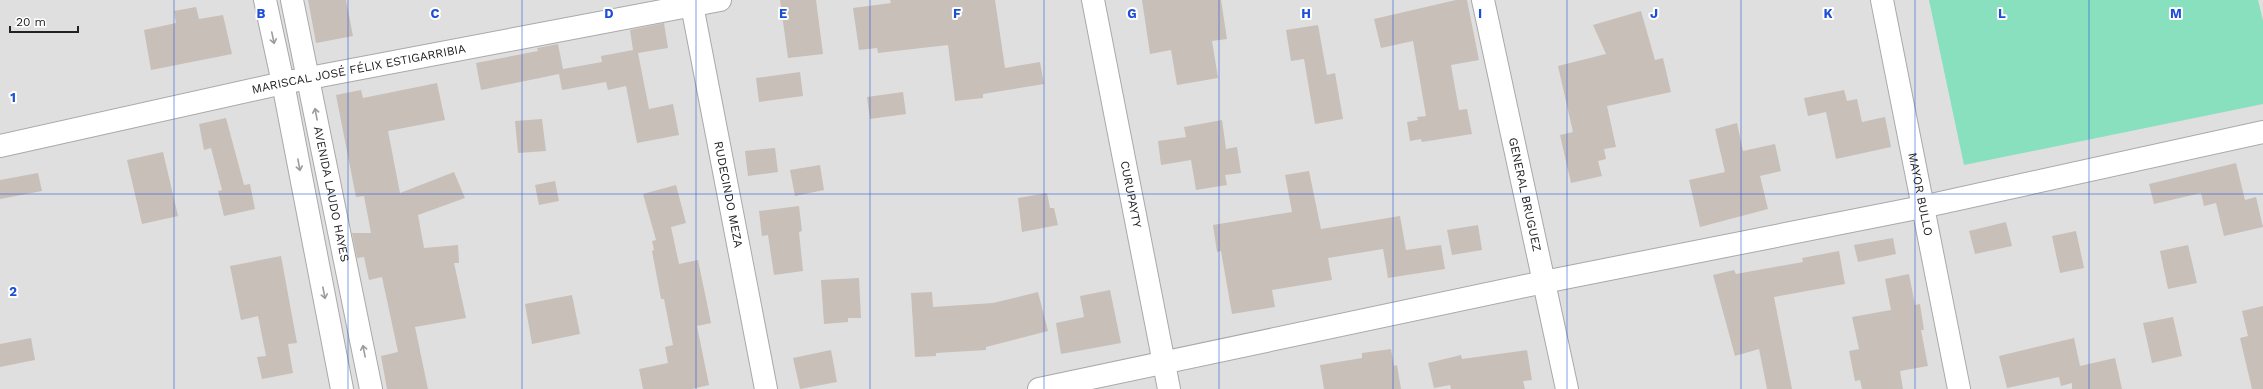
<svg xmlns="http://www.w3.org/2000/svg" width="2263" height="389" viewBox="0 0 2263 389" font-family="'Work Sans',sans-serif">
<style>
.residential{fill:#e0dfdf}
.pitch{fill:#88e0be}
.building{fill:#c7bfb8}
.lines{fill:none;stroke-linecap:round;stroke-linejoin:round}
.minor-casing{stroke:#a9a9a9;stroke-width:24}
.minor{stroke:#fff;stroke-width:22}
.oneway{stroke:#9c9c9c}
.grid{fill:none;stroke:#1d4ed8;stroke-width:1;stroke-opacity:0.55}
.labels{text-anchor:middle;stroke-width:4;stroke-linejoin:round;paint-order:stroke}
.street-label{font-size:12px;fill:#222;stroke:#fff}
.grid-label{font-size:13px;text-anchor:middle;font-weight:bold;fill:#1d4ed8;stroke:#fff;stroke-width:4;stroke-linejoin:round;paint-order:stroke}
</style>
<rect width="100%" height="100%" fill="#f2efe9"/>
<path class="residential" d="M0,0h2263v389h-2263z"/>
<path class="pitch" d="M1929,0h329l5,21v83l-299,61z"/>
<path class="building" d="M308,0h38l7,36 -37,7z
M780,0h36l7,54 -35,4z
M890,0h105l10,68 35,-6 4,22 -61,10v4l-28,3 -7,-56 -70,8 -1,-5 -18,2 -6,-42 38,-5z
M1142,0h79l6,39 -15,2 6,37 -41,7 -6,-35 -21,4z
M1456,0h11l12,60 -28,5 8,45 8,-1 5,25 -50,8 -1,-3 -11,2 -3,-19 11,-2 -1,-3 9,-1 -13,-75 -32,7 -7,-29z
M196,7l3,12 24,-4 9,39 -81,16 -7,-40 32,-7 -2,-12z
M1641,11l14,49 8,-2 8,34 -64,14 9,41 -12,2 2,10 -8,2 4,15 -31,7 -11,-48 13,-3 -15,-66 48,-12 -13,-29z
M664,23l4,25 -30,5 11,56 24,-5 6,31 -42,8 -11,-57 -18,4 -2,-8 -44,8 -3,-16 -78,16 -5,-27 62,-12 -1,-3 21,-4 5,25 39,-7 -1,-6 32,-6 -3,-20z
M1318,25l9,50 8,-2 8,46 -28,5 -11,-65 -13,2 -5,-31z
M800,72l3,24 -44,6 -3,-24z
M437,83l8,37 -57,11 12,62 54,-21 11,26 -47,17 6,33 34,-3 1,18h-5l12,55 -51,9 13,62h-41l-6,-33 17,-4 -16,-75 -13,3 -5,-23 -7,1 -5,-25h19l-7,-37 -8,1 -20,-102 25,-5 2,8z
M1844,90l3,11 10,-2 5,23 23,-5 6,30 -55,12 -10,-47 -18,4 -4,-18z
M903,92l3,22 -36,5 -3,-22z
M226,118l18,67 6,-1 5,25 -31,7 -6,-25 4,-1 -11,-42 -7,2 -5,-26z
M542,119l4,32 -28,2 -3,-32z
M1222,120l4,29 11,-2 4,26 -16,2 2,10 -31,5 -5,-30 -30,5 -3,-24 28,-4 -2,-10z
M1737,123l6,28 32,-7 6,27 -21,5 8,33 -68,18 -11,-47 36,-8 -10,-43z
M775,148l3,24 -30,4 -3,-25z
M163,152l15,64 -36,8 -15,-64z
M2236,163l9,37 11,-3 7,30 -39,9 -8,-33 -12,3 -3,-13 -47,11 -5,-20z
M820,165l4,25 -29,6 -5,-26z
M1309,171l12,58 79,-13 6,34 35,-5 4,24 -57,9 -5,-29 -55,9 4,22 -60,10 3,17 -43,7 -11,-63 -4,1 -4,-27 79,-13 -7,-37z
M38,173l4,18 -42,8v-19z
M555,181l4,20 -20,4 -4,-20z
M676,185l10,38 -15,4 8,37 19,-4 13,63 -14,3 12,59 -17,4h-49l-4,-20 29,-6 -3,-16 8,-2 -9,-46h-3l-9,-48 2,-1 -2,-9 4,-1 -13,-46z
M1047,193l3,15h4l4,17 -36,7 -4,-34z
M799,206l3,25 -3,1 4,39 -29,4 -6,-40 -6,1 -3,-25z
M2006,222l6,24 -37,8 -6,-23z
M1478,225l4,25 -30,5 -5,-25z
M2076,231l8,37 -24,5 -8,-37z
M1893,238l3,16 -38,8 -4,-17z
M2188,245l9,38 -29,6 -8,-38z
M1839,251l6,33 -71,13 18,92h-25l-8,-40 -24,7 -22,-81 21,-5 2,4 67,-12 -1,-4z
M281,256l16,87 -9,1 5,29 -31,6 -5,-22 9,-1 -8,-40 -17,4 -11,-54z
M1909,274l6,31 5,-1 4,26h-3l7,36 -28,5 3,18h-41l-2,-9 -5,1 -6,-30 10,-2 -7,-32 39,-7 -6,-31z
M859,278l2,40h-13v4l-24,2 -3,-44z
M1110,290l11,53 -60,11 -5,-31 28,-6 -4,-21z
M932,292l1,15 60,-4 45,-11 10,39 -62,16v3l-50,3v3l-21,1 -4,-64z
M572,295l8,39 -48,10 -7,-40z
M2263,306v83h-11l-12,-51 8,-2 -6,-25z
M2173,317l9,39 -30,7 -9,-40z
M31,338l4,22 -35,7v-23z
M2074,338l6,28 35,-8 7,31h-50v-6l-11,3 -2,-9 -52,11 -8,-32z
M1391,349l3,17 3,-1 4,24h-77l-4,-24 42,-7v-5z
M831,350l6,32 -37,7 -7,-31z
M1527,350l5,30 -9,1 2,8h-74l-1,-4 -16,3 -6,-25 33,-8 1,4z"/>
<g class="lines">
<defs>
<g id="minor">
<path d="M265,0l18,83 59,306"/>
<path id="s1" d="M292,0l79,389"/>
<path id="s2" d="M691,0l75,389"/>
<path id="s3" d="M1093,0l76,389"/>
<path id="s4" d="M1483,0l84,389"/>
<path id="s5" d="M1882,0l77,389"/>
<path id="s6" d="M0,146l283,-63 437,-83"/>
<path d="M1039,389l505,-107 378,-75 341,-75"/>
</g>
</defs>
<use href="#minor" class="minor-casing"/>
<use href="#minor" class="minor"/>
</g>
<defs><path id="oneway-shaft" d="M-6 0H5M1.5-3L5.5 0L1.5 3" fill="none" stroke-width="1.6" stroke-linecap="round" stroke-linejoin="round"/></defs>
<g class="oneway">
<use href="#oneway-shaft" transform="translate(273 38) rotate(78)"/>
<use href="#oneway-shaft" transform="translate(316 114) rotate(-101)"/>
<use href="#oneway-shaft" transform="translate(299 165) rotate(79)"/>
<use href="#oneway-shaft" transform="translate(324 293) rotate(79)"/>
<use href="#oneway-shaft" transform="translate(364 351) rotate(-101)"/>
</g>
<path class="grid" d="M174,0v389M348,0v389M522,0v389M696,0v389M870,0v389M1044,0v389M1219,0v389M1393,0v389M1567,0v389M1741,0v389M1915,0v389M2089,0v389M0,194h2263"/>
<g class="labels">
<g class="street-label">
<text dy="4" stroke="none"><textPath href="#s6" startOffset="367">MARISCAL JOSÉ FÉLIX ESTIGARRIBIA</textPath></text>
<text dy="4" stroke="none"><textPath href="#s1" startOffset="198">AVENIDA LAUDO HAYES</textPath></text>
<text dy="4" stroke="none"><textPath href="#s2" startOffset="198">RUDECINDO MEZA</textPath></text>
<text dy="4" stroke="none"><textPath href="#s3" startOffset="198">CURUPAYTY</textPath></text>
<text dy="4" stroke="none"><textPath href="#s4" startOffset="199">GENERAL BRUGUEZ</textPath></text>
<text dy="4" stroke="none"><textPath href="#s5" startOffset="198">MAYOR BULLO</textPath></text>
</g>
</g>
<g class="grid-label">
<text x="261" y="18">B</text>
<text x="435" y="18">C</text>
<text x="609" y="18">D</text>
<text x="783" y="18">E</text>
<text x="957" y="18">F</text>
<text x="1132" y="18">G</text>
<text x="1306" y="18">H</text>
<text x="1480" y="18">I</text>
<text x="1654" y="18">J</text>
<text x="1828" y="18">K</text>
<text x="2002" y="18">L</text>
<text x="2176" y="18">M</text>
<text x="13" y="102">1</text>
<text x="13" y="296">2</text>
</g>
<path d="M10 26v6h68v-6" fill="none" stroke="#222222" stroke-width="2"/>
<text x="16" y="26" font-size="12" fill="#222222" stroke="#ffffff" stroke-width="3" paint-order="stroke">20 m</text>
</svg>
